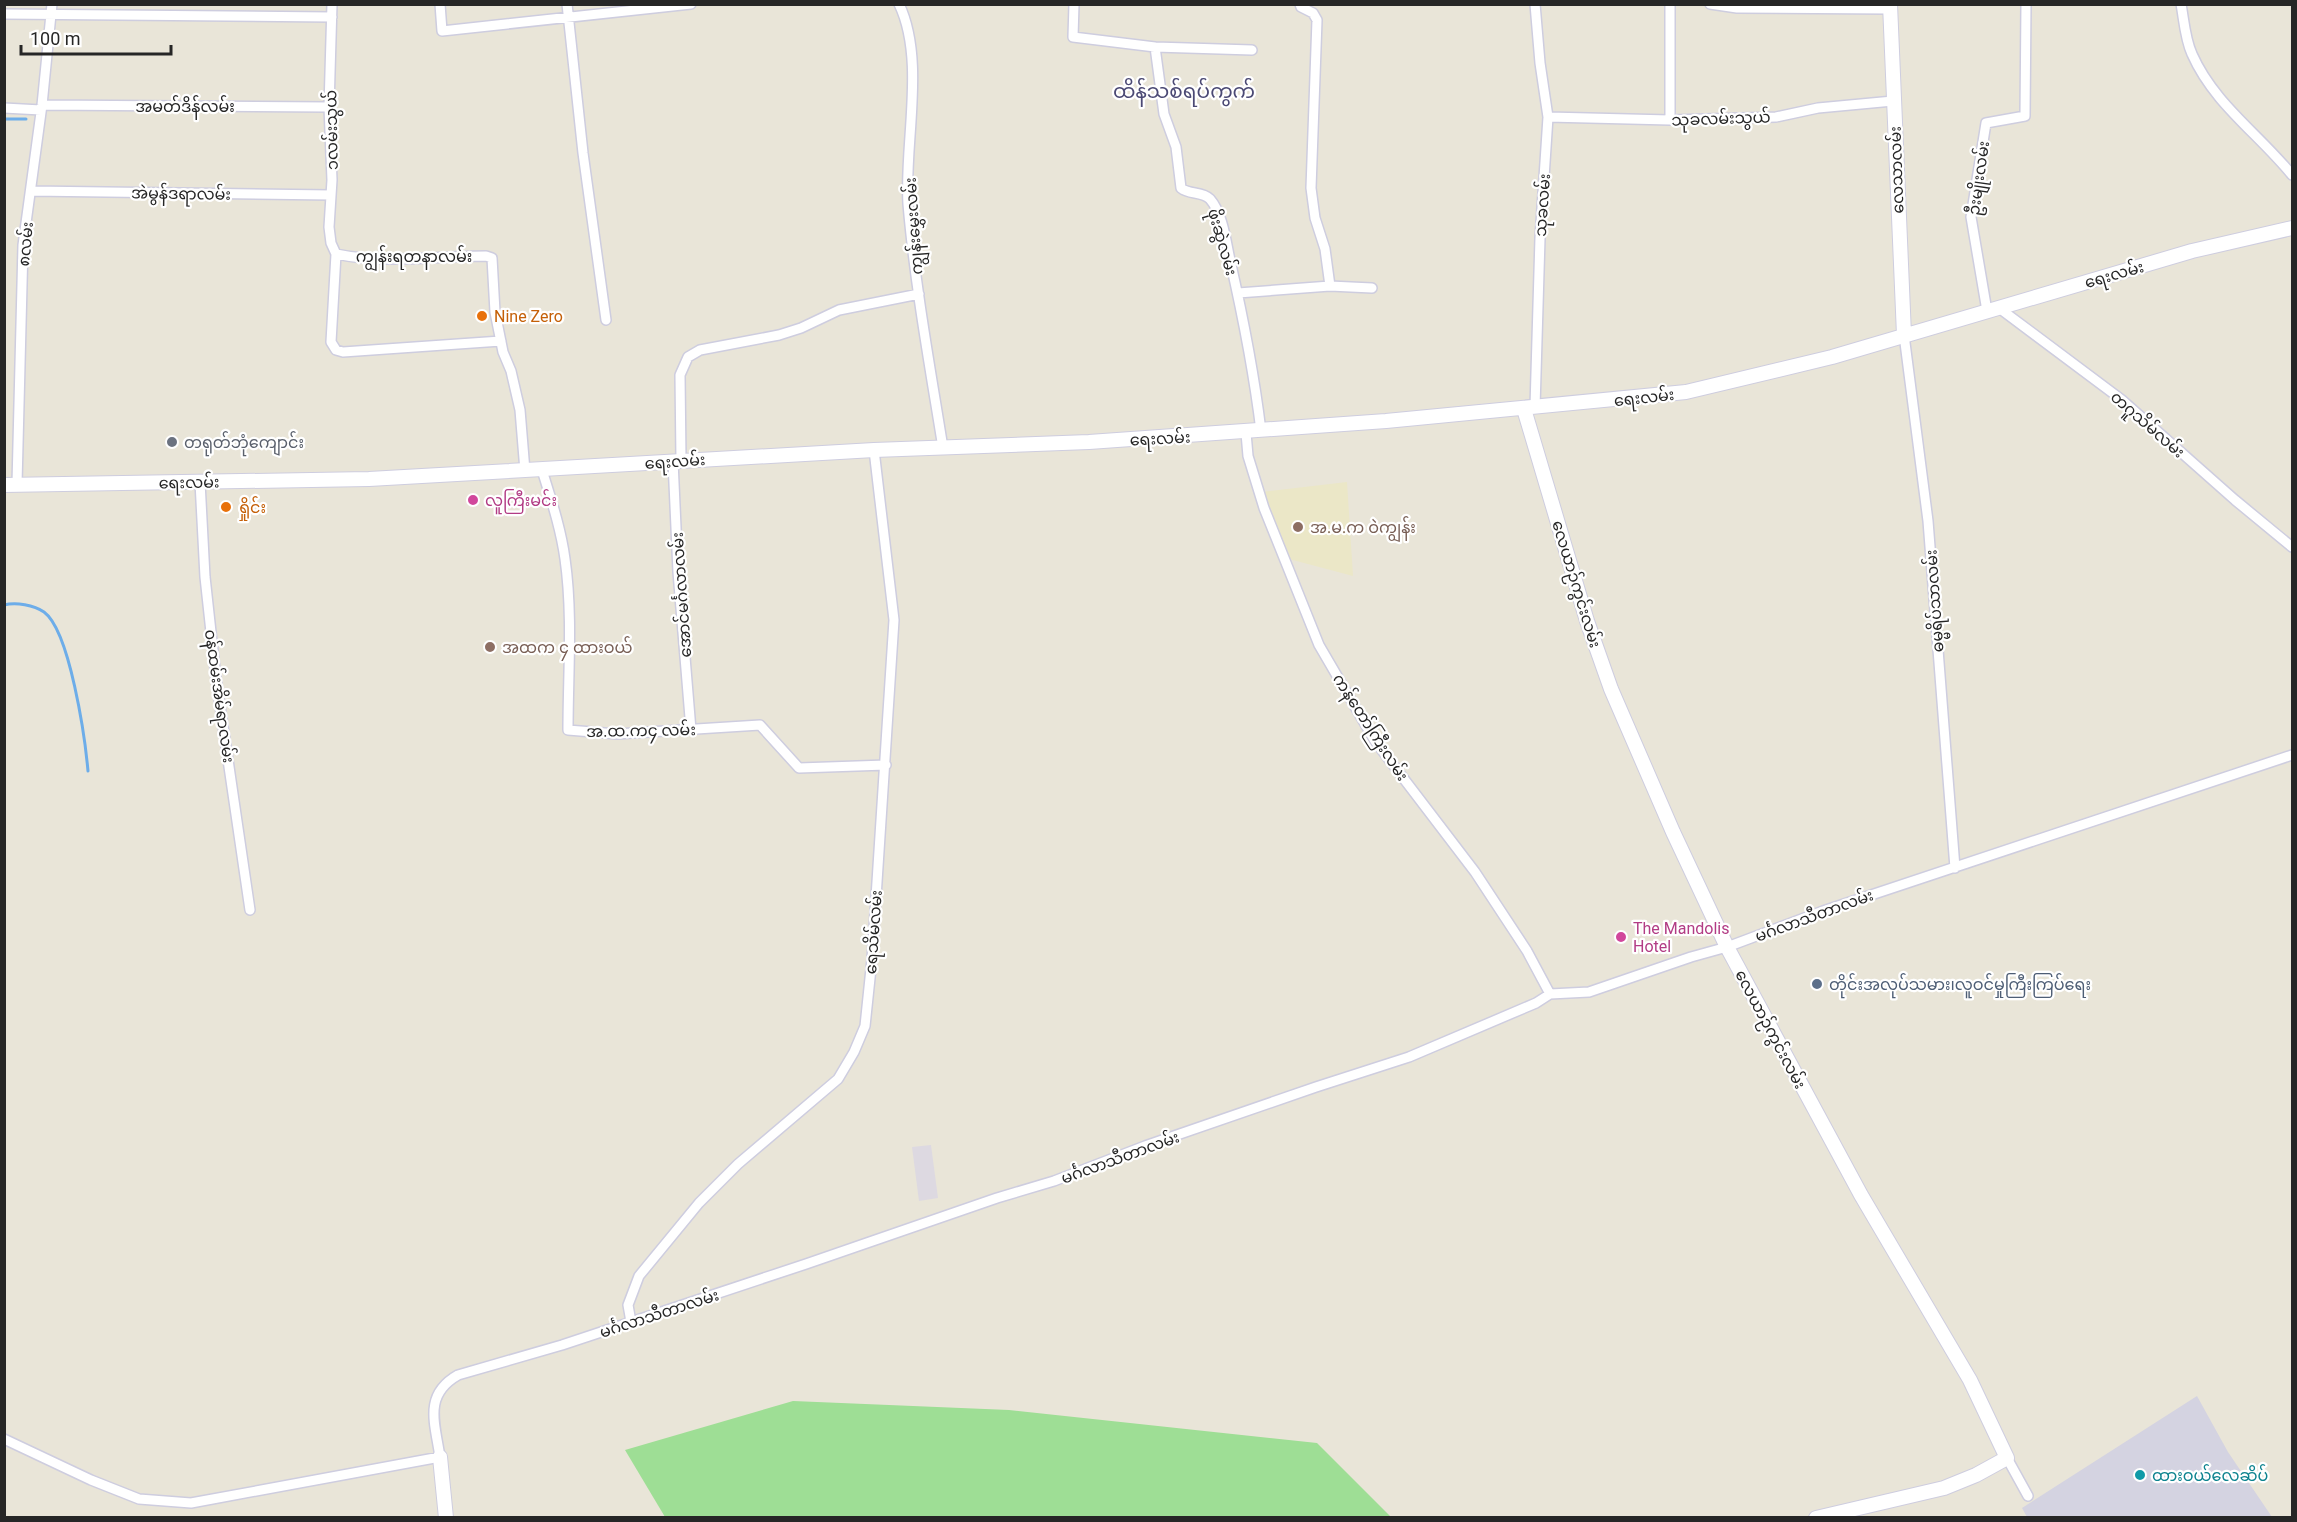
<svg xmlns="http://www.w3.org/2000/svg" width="2297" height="1522" viewBox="0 0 2297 1522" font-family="Roboto,'Noto Sans Myanmar',sans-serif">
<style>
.industrial{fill:#ddd9e1}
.education{fill:#ebe7c7}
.airport{fill:#d4d3e1}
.green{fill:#9ede95}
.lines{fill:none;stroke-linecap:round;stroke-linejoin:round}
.stream{stroke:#6dade9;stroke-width:3}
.street-casing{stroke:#cecddf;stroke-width:12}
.secondary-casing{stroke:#cecddf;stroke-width:16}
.street{stroke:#fff;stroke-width:9}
.secondary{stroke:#fff;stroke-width:14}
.food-dot{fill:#e8710a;stroke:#fff;stroke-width:2}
.worship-dot{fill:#6b7280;stroke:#fff;stroke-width:2}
.hotel-dot{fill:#d1479c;stroke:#fff;stroke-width:2}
.education-dot{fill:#8d6e63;stroke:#fff;stroke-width:2}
.service-dot{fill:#5c6f8a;stroke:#fff;stroke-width:2}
.culture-dot{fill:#0f9aa8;stroke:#fff;stroke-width:2}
.labels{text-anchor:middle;stroke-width:4.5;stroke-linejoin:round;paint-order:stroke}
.street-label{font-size:16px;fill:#262626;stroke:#fff}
.food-label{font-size:16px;fill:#c56008;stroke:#fff;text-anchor:start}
.worship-label{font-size:16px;fill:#5b616d;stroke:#fff;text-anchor:start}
.hotel-label{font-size:16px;fill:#b23c85;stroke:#fff;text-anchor:start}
.education-label{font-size:16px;fill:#785e54;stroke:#fff;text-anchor:start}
.service-label{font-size:16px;fill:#4e5e75;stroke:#fff;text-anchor:start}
.culture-label{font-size:16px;fill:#0d838f;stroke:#fff;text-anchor:start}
.quarter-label{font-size:20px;fill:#4b4974;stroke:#fff}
</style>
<rect width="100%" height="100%" fill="#e9e5d8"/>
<path class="industrial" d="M931,1145l7,53 -19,3 -7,-54z"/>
<path class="education" d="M1347,482l6,94 -64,-17 -27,-67z"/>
<path class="airport" d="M2197,1396l31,56 44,65h-245l-5,-9z"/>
<path class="green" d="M793,1401l216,9 308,33 74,74h-726l-40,-67z"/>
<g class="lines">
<path class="stream" d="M4,119h22
M4,605c12,-3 30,0 40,7 26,19 41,126 44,159"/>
<defs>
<path id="street" d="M332,4l-3,103 3,73 -3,47 2,16 5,11 -5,88 5,8 7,2 158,-11
M440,4l2,27 249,-27
M567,4l16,149 23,167
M899,4c27,56 5,139 9,200 7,81 22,163 35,244
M1074,4l-1,33 82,10 9,67 12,33 5,41c8,7 21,3 29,11 13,15 16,43 20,61 13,57 24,113 31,171
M1300,4l1,3 12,6 4,7 -6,168 4,30 10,31 5,37
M1670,4v116
M1710,4l27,4 153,1
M2181,4c3,16 4,35 11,50 22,50 67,80 100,121
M4,14l328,3
M1155,47l97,3
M42,105l287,2
M4,108l37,2
M1548,117l122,3 106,-3 42,-9 75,-7
M31,191l300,4
M336,254c48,10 100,2 150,2l6,2 3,54 8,40 8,19 9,39 5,61
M1238,293l92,-7 42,2
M1999,308l123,92 113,100 57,47
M1987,311l-16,-94 15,-94 39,-7 1,-112
M1904,335l24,186 27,347
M1535,407l5,-169 8,-121 -8,-54 -5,-59
M1246,433l2,23 16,52 55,137 56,96 100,131 52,79 23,43
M681,460l-1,-85 8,-18 12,-7 79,-15 22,-7 38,-18 80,-16
M673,461l5,111 13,158
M542,470c9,29 19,59 23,89 8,56 3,115 3,171l49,4 143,-9 39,43 87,-3
M200,482l5,95 11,101 34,232
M17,484l6,-239 19,-140 10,-101
M631,1322l-3,-17 11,-29 60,-73 39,-39 100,-85 16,-27 11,-26 7,-67 22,-339 -20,-170
M4,1439l87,41 48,19 52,4 249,-46c-5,-34 -17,-62 18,-82l104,-30 244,-81 191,-66 57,-17 91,-35 171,-59 93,-30 127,-54 14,-9 39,-2 102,-35 36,-10 96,-36 469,-156
M2007,1458l21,38"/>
<path id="secondary" d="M1890,4l14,331
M1524,409l63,212 24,68 62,143 54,115 134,248 109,185 37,78 -31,17 -32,13 -128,30
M4,485l365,-6 505,-29 215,-8 297,-21 300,-29 146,-35 360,-106 100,-23
M440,1457l6,61"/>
</defs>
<use href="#street" class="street-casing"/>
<use href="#secondary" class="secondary-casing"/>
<use href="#street" class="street"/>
<use href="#secondary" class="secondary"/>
</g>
<g class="food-dot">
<circle cx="482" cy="316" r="6"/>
<circle cx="226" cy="507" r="6"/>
</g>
<circle class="worship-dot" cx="172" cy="442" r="6"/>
<g class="hotel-dot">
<circle cx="473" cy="500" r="6"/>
<circle cx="1621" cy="937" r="6"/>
</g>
<g class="education-dot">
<circle cx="1298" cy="527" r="6"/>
<circle cx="490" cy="647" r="6"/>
</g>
<circle class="service-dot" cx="1817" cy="984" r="6"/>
<circle class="culture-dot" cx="2140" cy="1475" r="6"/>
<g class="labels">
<g class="street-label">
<text x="185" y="112">အမတ်ဒိန်လမ်း</text>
<text transform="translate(1721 118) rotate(-2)" y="6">သုခလမ်းသွယ်</text>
<text transform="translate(331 130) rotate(-91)" y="6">၁လမ်းသွယ်</text>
<text transform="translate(1896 170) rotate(-92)" y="6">လေသာလမ်း</text>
<text transform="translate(1978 178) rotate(-82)" y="6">ဦးမျိုးလမ်း</text>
<text transform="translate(181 193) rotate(1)" y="6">အဲမွန်ဒရာလမ်း</text>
<text transform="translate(1542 205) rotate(-86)" y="6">သုခလမ်း</text>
<text transform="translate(913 226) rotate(-94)" y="6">ကျွန်းမွှေးလမ်း</text>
<text transform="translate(1223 242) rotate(74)" y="6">ဖိုးဆွဲလမ်း</text>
<text transform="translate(25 244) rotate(-85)" y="6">၈လမ်း</text>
<text x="414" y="262">ကျွန်းရတနာလမ်း</text>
<text transform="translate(2114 274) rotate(-16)" y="6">ရေးလမ်း</text>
<text transform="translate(1644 397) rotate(-6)" y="6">ရေးလမ်း</text>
<text transform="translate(2148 424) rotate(41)" y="6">တဂူသိမ်လမ်း</text>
<text transform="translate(1160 438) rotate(-3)" y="6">ရေးလမ်း</text>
<text transform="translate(675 461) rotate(-4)" y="6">ရေးလမ်း</text>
<text transform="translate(189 482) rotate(-1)" y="6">ရေးလမ်း</text>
<text transform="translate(1577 584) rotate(73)" y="6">လေယာဉ်ကွင်းလမ်း</text>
<text transform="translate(681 595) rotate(-94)" y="6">အောင်မင်္ဂလာလမ်း</text>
<text transform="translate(1934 601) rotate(-94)" y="6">ဓမ္မရိပ်သာလမ်း</text>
<text transform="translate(220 696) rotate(82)" y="6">၀န်ထမ်းအိမ်ရာလမ်း</text>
<text transform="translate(1371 727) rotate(57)" y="6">ကန်တော်ကြီးလမ်း</text>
<text transform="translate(641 730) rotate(-1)" y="6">အ.ထ.က၄ လမ်း</text>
<text transform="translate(1814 915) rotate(-20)" y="6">မင်္ဂလာသီတာလမ်း</text>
<text transform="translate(873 932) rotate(-86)" y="6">ရေသိမ်လမ်း</text>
<text transform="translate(1771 1029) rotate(62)" y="6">လေယာဉ်ကွင်းလမ်း</text>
<text transform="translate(1120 1157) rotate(-20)" y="6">မင်္ဂလာသီတာလမ်း</text>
<text transform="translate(659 1313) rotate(-18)" y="6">မင်္ဂလာသီတာလမ်း</text>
</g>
<g class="food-label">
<text x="494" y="322">Nine Zero</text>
<text x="238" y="513">ရှိုင်း</text>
</g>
<g class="worship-label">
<text x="184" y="448">တရုတ်ဘုံကျောင်း</text>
</g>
<g class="hotel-label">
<text x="485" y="506">လူကြီးမင်း</text>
<text x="1633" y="934">The Mandolis<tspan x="1633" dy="18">Hotel</tspan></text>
</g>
<g class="education-label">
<text x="1310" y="533">အ.မ.က ဝဲကျွန်း</text>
<text x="502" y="653">အထက ၄ ထားဝယ်</text>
</g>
<g class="service-label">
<text x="1829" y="990">တိုင်းအလုပ်သမား၊လူဝင်မှုကြီးကြပ်ရေး</text>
</g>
<g class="culture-label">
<text x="2152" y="1481">ထားဝယ်လေဆိပ်</text>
</g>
<g class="quarter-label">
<text x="1184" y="98">ထိန်သစ်ရပ်ကွက်</text>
</g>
</g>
<rect width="2297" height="1522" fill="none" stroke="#262626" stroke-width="12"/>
<path d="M21 45v9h150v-9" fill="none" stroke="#262626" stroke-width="3"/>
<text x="30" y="45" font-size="18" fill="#262626" stroke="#ffffff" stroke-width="4.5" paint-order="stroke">100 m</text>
</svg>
